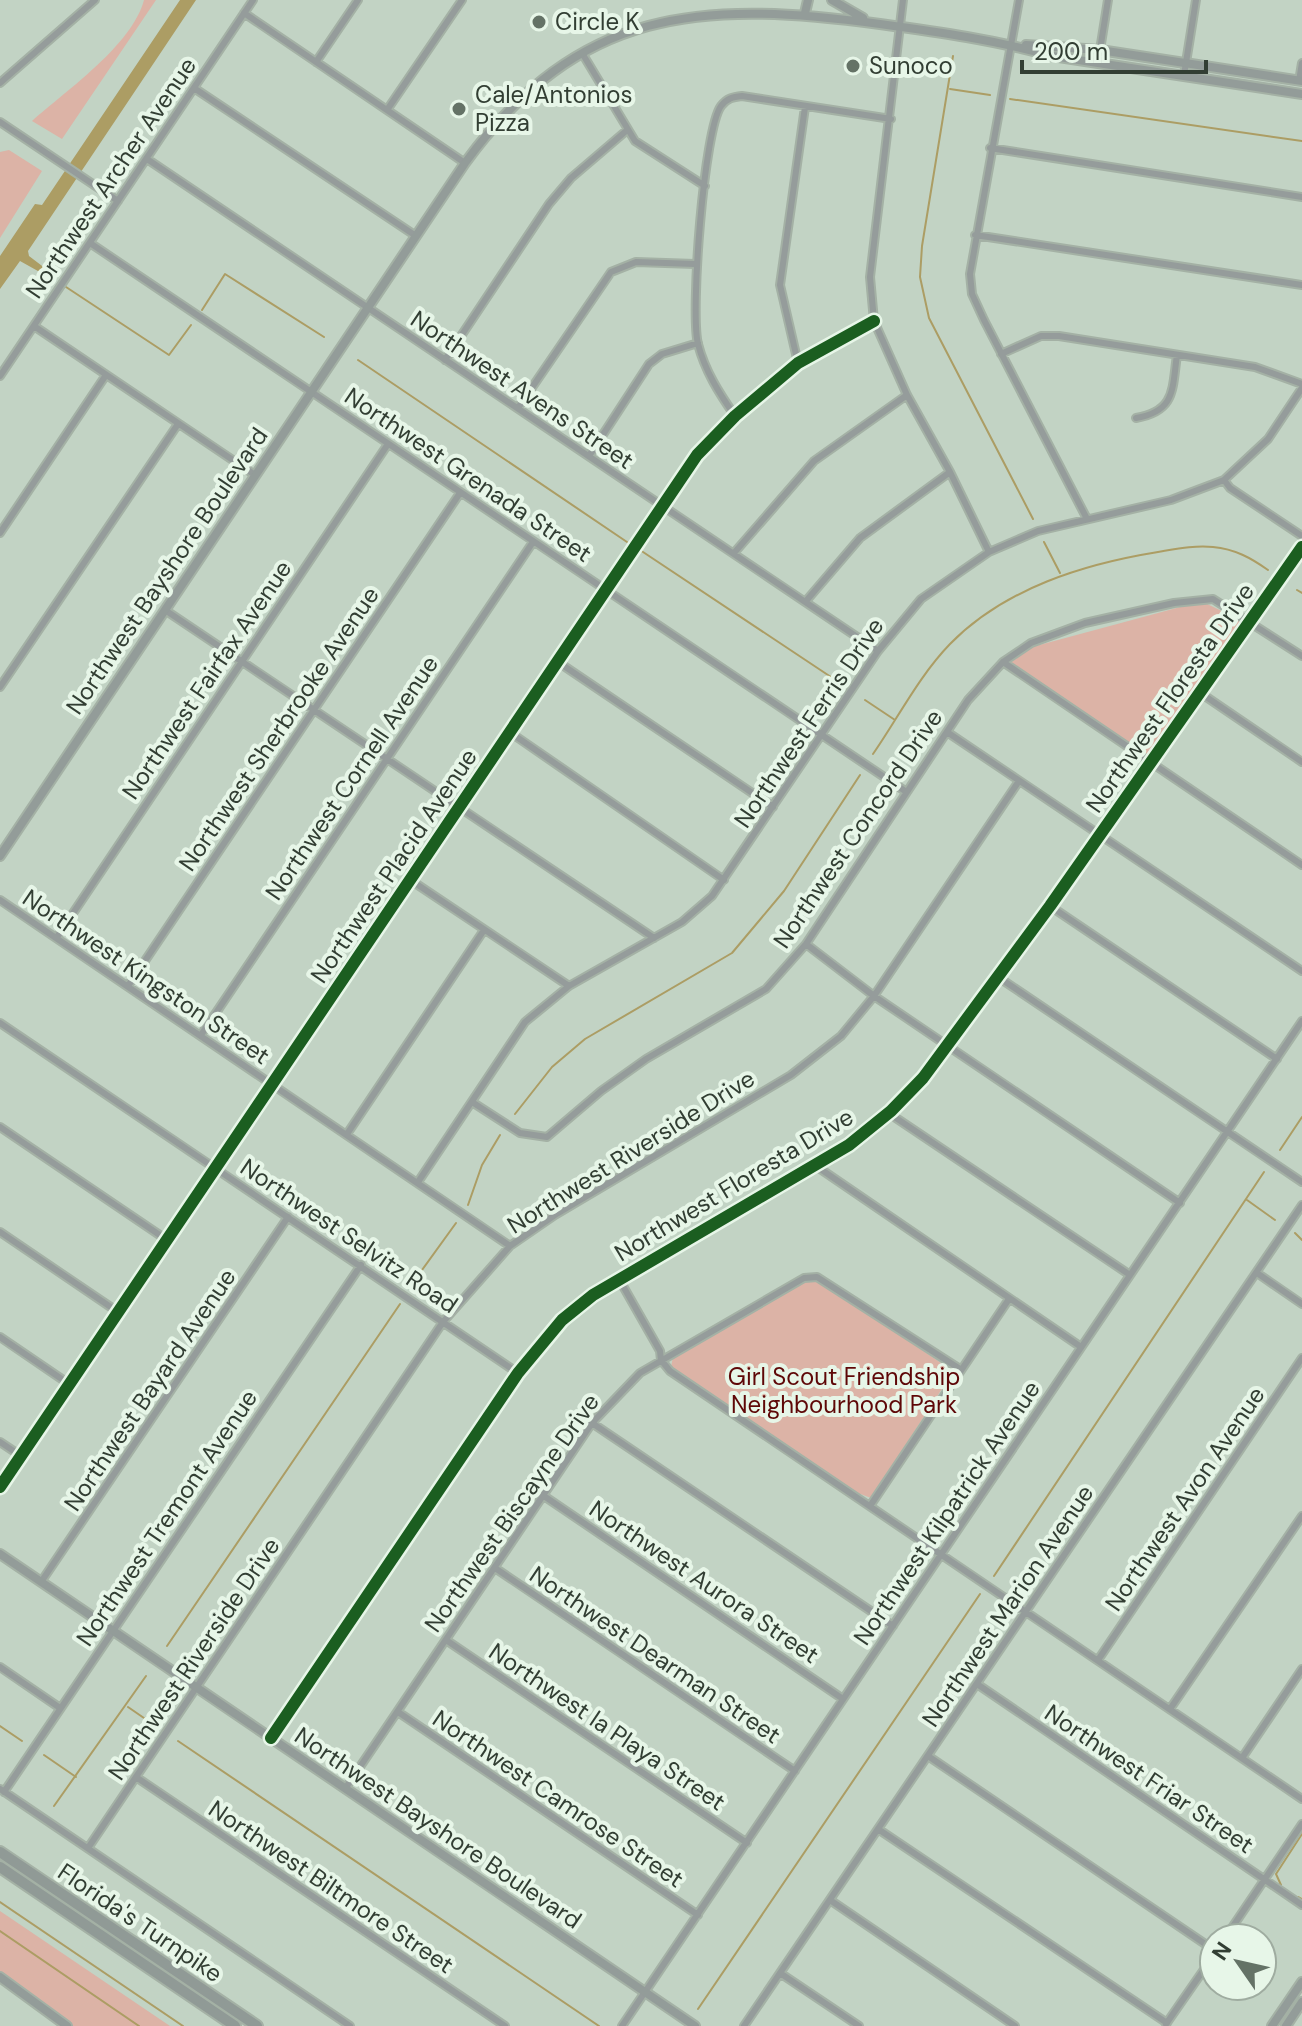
<svg xmlns="http://www.w3.org/2000/svg" width="1302" height="2026" viewBox="0 0 1302 2026" font-family="'DM Sans',sans-serif">
<style>
.green{fill:#dcb3a6}
.water{fill:#ac9d64}
.lines{fill:none;stroke-linecap:round;stroke-linejoin:round}
.stream{stroke:#ac9d64;stroke-width:2}
.street-casing{stroke:#a4b1a5;stroke-width:10}
.secondary-casing{stroke:#a4b1a5;stroke-width:12}
.highway-casing{stroke:#a4b1a5;stroke-width:14}
.street{stroke:#959c9b;stroke-width:6}
.secondary{stroke:#939c99;stroke-width:8}
.highway{stroke:#909a96;stroke-width:10}
.cycleway-casing{stroke:#e7f6e8;stroke-width:17}
.cycleway{stroke:#1b5e20;stroke-width:12}
.poi-dot{fill:#647266;stroke:#e7f6e8;stroke-width:3}
.labels{text-anchor:middle;stroke-width:8;stroke-linejoin:round;paint-order:stroke}
.poi-label{font-size:24px;fill:#323e33;stroke:#e7f6e8;text-anchor:start}
.street-label{font-size:24px;fill:#323e33;stroke:#e7f6e8}
.park-label{font-size:24px;fill:#5e0707;stroke:#e7f6e8}
</style>
<rect width="100%" height="100%" fill="#c2d3c4"/>
<path class="green" d="M144,0h12l-94,139 -30,-18c35,-31 100,-76 112,-121z
M9,150l33,21 -42,67v-86z
M1195,603h10l42,20 -97,135 -140,-95 22,-16z
M807,1280l16,3 121,82 7,10 -80,123 -21,-8 -179,-123 2,-10z
M0,1911l170,115h-97l-73,-52z"/>
<path class="water" d="M180,0h16l-168,251 1,5 25,19v5l-34,-19 -20,28v-33l35,-52 7,1z"/>
<g class="lines">
<path class="stream" d="M953,56l-31,190 -2,31 9,41 104,201
M950,89l40,6
M1010,99l292,42
M66,287l103,68 22,-30
M202,310l23,-36 99,63
M358,360l269,182
M1044,542l16,31
M640,550l203,135
M1297,590l5,3
M865,700l30,20
M873,754c25,-36 46,-78 77,-110 55,-56 134,-80 208,-92 18,-3 37,-7 55,-5 22,2 38,11 55,23
M515,1114l37,-47 33,-28 147,-86 52,-62 76,-116
M1280,1150l22,-33
M1247,1200l28,20
M468,1205l14,-40 18,-30
M1295,1233l7,7
M409,1288l47,-65
M994,1576l270,-404
M167,1646l233,-342
M128,1707l29,20
M0,1726l22,15
M178,1741l421,285
M44,1755l32,22
M54,1806l92,-130
M1281,1885l-5,-11 26,-40
M1298,1897l4,2
M0,1902l183,124
M0,1931l139,95
M698,2009l282,-415"/>
<defs>
<path id="street" d="M903,0l-33,277 4,44 33,74 43,77 39,80
M1019,0l-49,274 2,20 12,26 102,197
M244,13l221,150
M1100,50l8,-50
M582,53l53,88 70,45
M316,62l42,-62
M1184,75l12,-75
M1299,81l3,-18
M0,83l95,-83
M194,88l222,148
M387,110l75,-110
M0,122l118,79
M990,148l312,49
M147,159l731,492
M975,235l327,50
M90,243l815,548
M34,326l221,149
M1001,354l40,-18h18l196,31 47,17
M445,360l104,-156 22,-26 55,-47
M798,363l-18,-78 25,-178
M0,376l253,-376
M518,408l93,-136 25,-10 59,2
M735,416c-16,-23 -30,-45 -37,-72 -8,-31 6,-215 23,-238 6,-8 12,-9 21,-10l149,23
M1136,418c40,-7 36,-29 41,-63
M589,456l60,-92 13,-10 36,-11
M1224,480l6,8 72,48
M0,533l106,-158
M734,553l80,-92 93,-66
M806,601l54,-63 90,-66
M165,610l489,328
M558,662l215,145
M1003,662l299,203
M0,687l178,-263
M1202,694l100,68
M947,732l355,239
M511,733l213,147
M412,881l157,105
M0,900l510,346
M1050,906l227,153
M57,937l331,-493
M806,944l68,52 306,207
M998,977l304,205
M128,986l332,-493
M0,1023l518,350
M201,1035l332,-493
M472,1102l48,31 27,4 54,-46 45,-32 120,-70 40,-45 162,-244 35,-38 28,-19 54,-20 89,-20 39,-4 89,57
M891,1111l5,7 234,157
M0,1127l167,113
M347,1134l137,-204
M816,1166l265,181
M418,1182l107,-160 44,-36 113,-64 30,-26 166,-245 43,-52 68,-47 49,-21 133,-31 53,-20 44,-41 34,-51
M0,1232l118,80
M1257,1273l45,31
M619,1279l41,72 1,9 9,11 632,428
M0,1337l69,47
M592,1423l301,203
M0,1442l21,14
M0,1487l697,-1032 38,-39 63,-53 76,-42
M544,1496l299,203
M870,1506l139,-207
M495,1568l300,203
M41,1582l247,-365
M446,1640l301,203
M1098,1660l204,-302
M0,1667l60,41
M977,1684l325,221
M1170,1709l132,-193
M398,1712l300,203
M928,1756l286,194
M1242,1758l60,-89
M136,1777l369,249
M0,1789l350,237
M345,1789l247,-366 48,-50 164,-95 13,-1 143,92
M4,1792l357,-527
M878,1829l289,194
M88,1848l355,-526 67,-76 45,-31 236,-140 50,-39 33,-40 145,-215
M830,1900l185,126
M1225,1938l77,-114
M780,1973l79,53
M1166,2024l48,-69
M622,2026l680,-1005
M744,2026l558,-821"/>
<path id="secondary" d="M832,0l31,18
M805,13l3,-13
M1026,45l74,5 202,31
M0,856l465,-693c114,-156 236,-163 415,-139 58,8 116,16 172,32l250,38
M0,1554l695,472
M271,1738l247,-365 44,-53 31,-25 256,-150 42,-34 32,-33 127,-172 252,-359
M0,1977l67,49
M1272,2026l30,-44
M1286,2026l16,-24"/>
<path id="highway" d="M0,1852l257,174
M0,1867l235,159"/>
</defs>
<use href="#street" class="street-casing"/>
<use href="#secondary" class="secondary-casing"/>
<use href="#highway" class="highway-casing"/>
<use href="#street" class="street"/>
<use href="#secondary" class="secondary"/>
<use href="#highway" class="highway"/>
<defs>
<path id="cycleway" d="M0,1487l697,-1032 38,-39 63,-53 76,-42
M271,1738l247,-365 44,-53 31,-25 256,-150 42,-34 32,-33 127,-172 252,-359"/>
</defs>
<use href="#cycleway" class="cycleway-casing"/>
<use href="#cycleway" class="cycleway"/>
</g>
<g class="poi-dot">
<circle cx="539" cy="22" r="8"/>
<circle cx="853" cy="66" r="8"/>
<circle cx="459" cy="109" r="8"/>
</g>
<g class="labels">
<g class="poi-label">
<text x="555" y="30">Circle K</text>
<text x="869" y="74">Sunoco</text>
<text x="475" y="103">Cale/Antonios<tspan x="475" dy="28">Pizza</tspan></text>
</g>
<g class="street-label">
<text transform="translate(111 178) rotate(-56)" y="8">Northwest Archer Avenue</text>
<text transform="translate(522 390) rotate(34)" y="8">Northwest Avens Street</text>
<text transform="translate(468 475) rotate(34)" y="8">Northwest Grenada Street</text>
<text transform="translate(167 571) rotate(-56)" y="8">Northwest Bayshore Boulevard</text>
<text transform="translate(207 680) rotate(-56)" y="8">Northwest Fairfax Avenue</text>
<text transform="translate(1170 698) rotate(-55)" y="8">Northwest Floresta Drive</text>
<text transform="translate(809 723) rotate(-56)" y="8">Northwest Ferris Drive</text>
<text transform="translate(279 729) rotate(-56)" y="8">Northwest Sherbrooke Avenue</text>
<text transform="translate(352 778) rotate(-56)" y="8">Northwest Cornell Avenue</text>
<text transform="translate(858 829) rotate(-56)" y="8">Northwest Concord Drive</text>
<text transform="translate(394 866) rotate(-56)" y="8">Northwest Placid Avenue</text>
<text transform="translate(146 977) rotate(34)" y="8">Northwest Kingston Street</text>
<text transform="translate(631 1152) rotate(-32)" y="8">Northwest Riverside Drive</text>
<text transform="translate(734 1185) rotate(-31)" y="8">Northwest Floresta Drive</text>
<text transform="translate(349 1236) rotate(34)" y="8">Northwest Selvitz Road</text>
<text transform="translate(150 1390) rotate(-56)" y="8">Northwest Bayard Avenue</text>
<text transform="translate(1185 1499) rotate(-56)" y="8">Northwest Avon Avenue</text>
<text transform="translate(512 1513) rotate(-55)" y="8">Northwest Biscayne Drive</text>
<text transform="translate(947 1513) rotate(-56)" y="8">Northwest Kilpatrick Avenue</text>
<text transform="translate(167 1518) rotate(-56)" y="8">Northwest Tremont Avenue</text>
<text transform="translate(704 1582) rotate(34)" y="8">Northwest Aurora Street</text>
<text transform="translate(1008 1606) rotate(-56)" y="8">Northwest Marion Avenue</text>
<text transform="translate(655 1655) rotate(34)" y="8">Northwest Dearman Street</text>
<text transform="translate(194 1659) rotate(-56)" y="8">Northwest Riverside Drive</text>
<text transform="translate(607 1727) rotate(34)" y="8">Northwest la Playa Street</text>
<text transform="translate(1149 1779) rotate(34)" y="8">Northwest Friar Street</text>
<text transform="translate(558 1799) rotate(34)" y="8">Northwest Camrose Street</text>
<text transform="translate(438 1828) rotate(34)" y="8">Northwest Bayshore Boulevard</text>
<text transform="translate(331 1887) rotate(34)" y="8">Northwest Biltmore Street</text>
<text transform="translate(140 1923) rotate(34)" y="8">Florida's Turnpike</text>
</g>
<g class="park-label">
<text x="844" y="1385">Girl Scout Friendship<tspan x="844" dy="28">Neighbourhood Park</tspan></text>
</g>
</g>
<g transform="translate(1238 1962) rotate(304)"><circle r="38" fill="#e7f6e8" stroke="#9faca0" stroke-width="2"/>
<path d="M0-6L14 30L0 20L-14 30Z" fill="#647266"/>
<text y="-12" font-size="22" font-weight="bold" text-anchor="middle" fill="#323e33">N</text>
</g>
<path d="M1022 60v12h184v-12" fill="none" stroke="#323e33" stroke-width="4"/>
<text x="1034" y="60" font-size="24" fill="#323e33" stroke="#e7f6e8" stroke-width="6" paint-order="stroke">200 m</text>
</svg>
